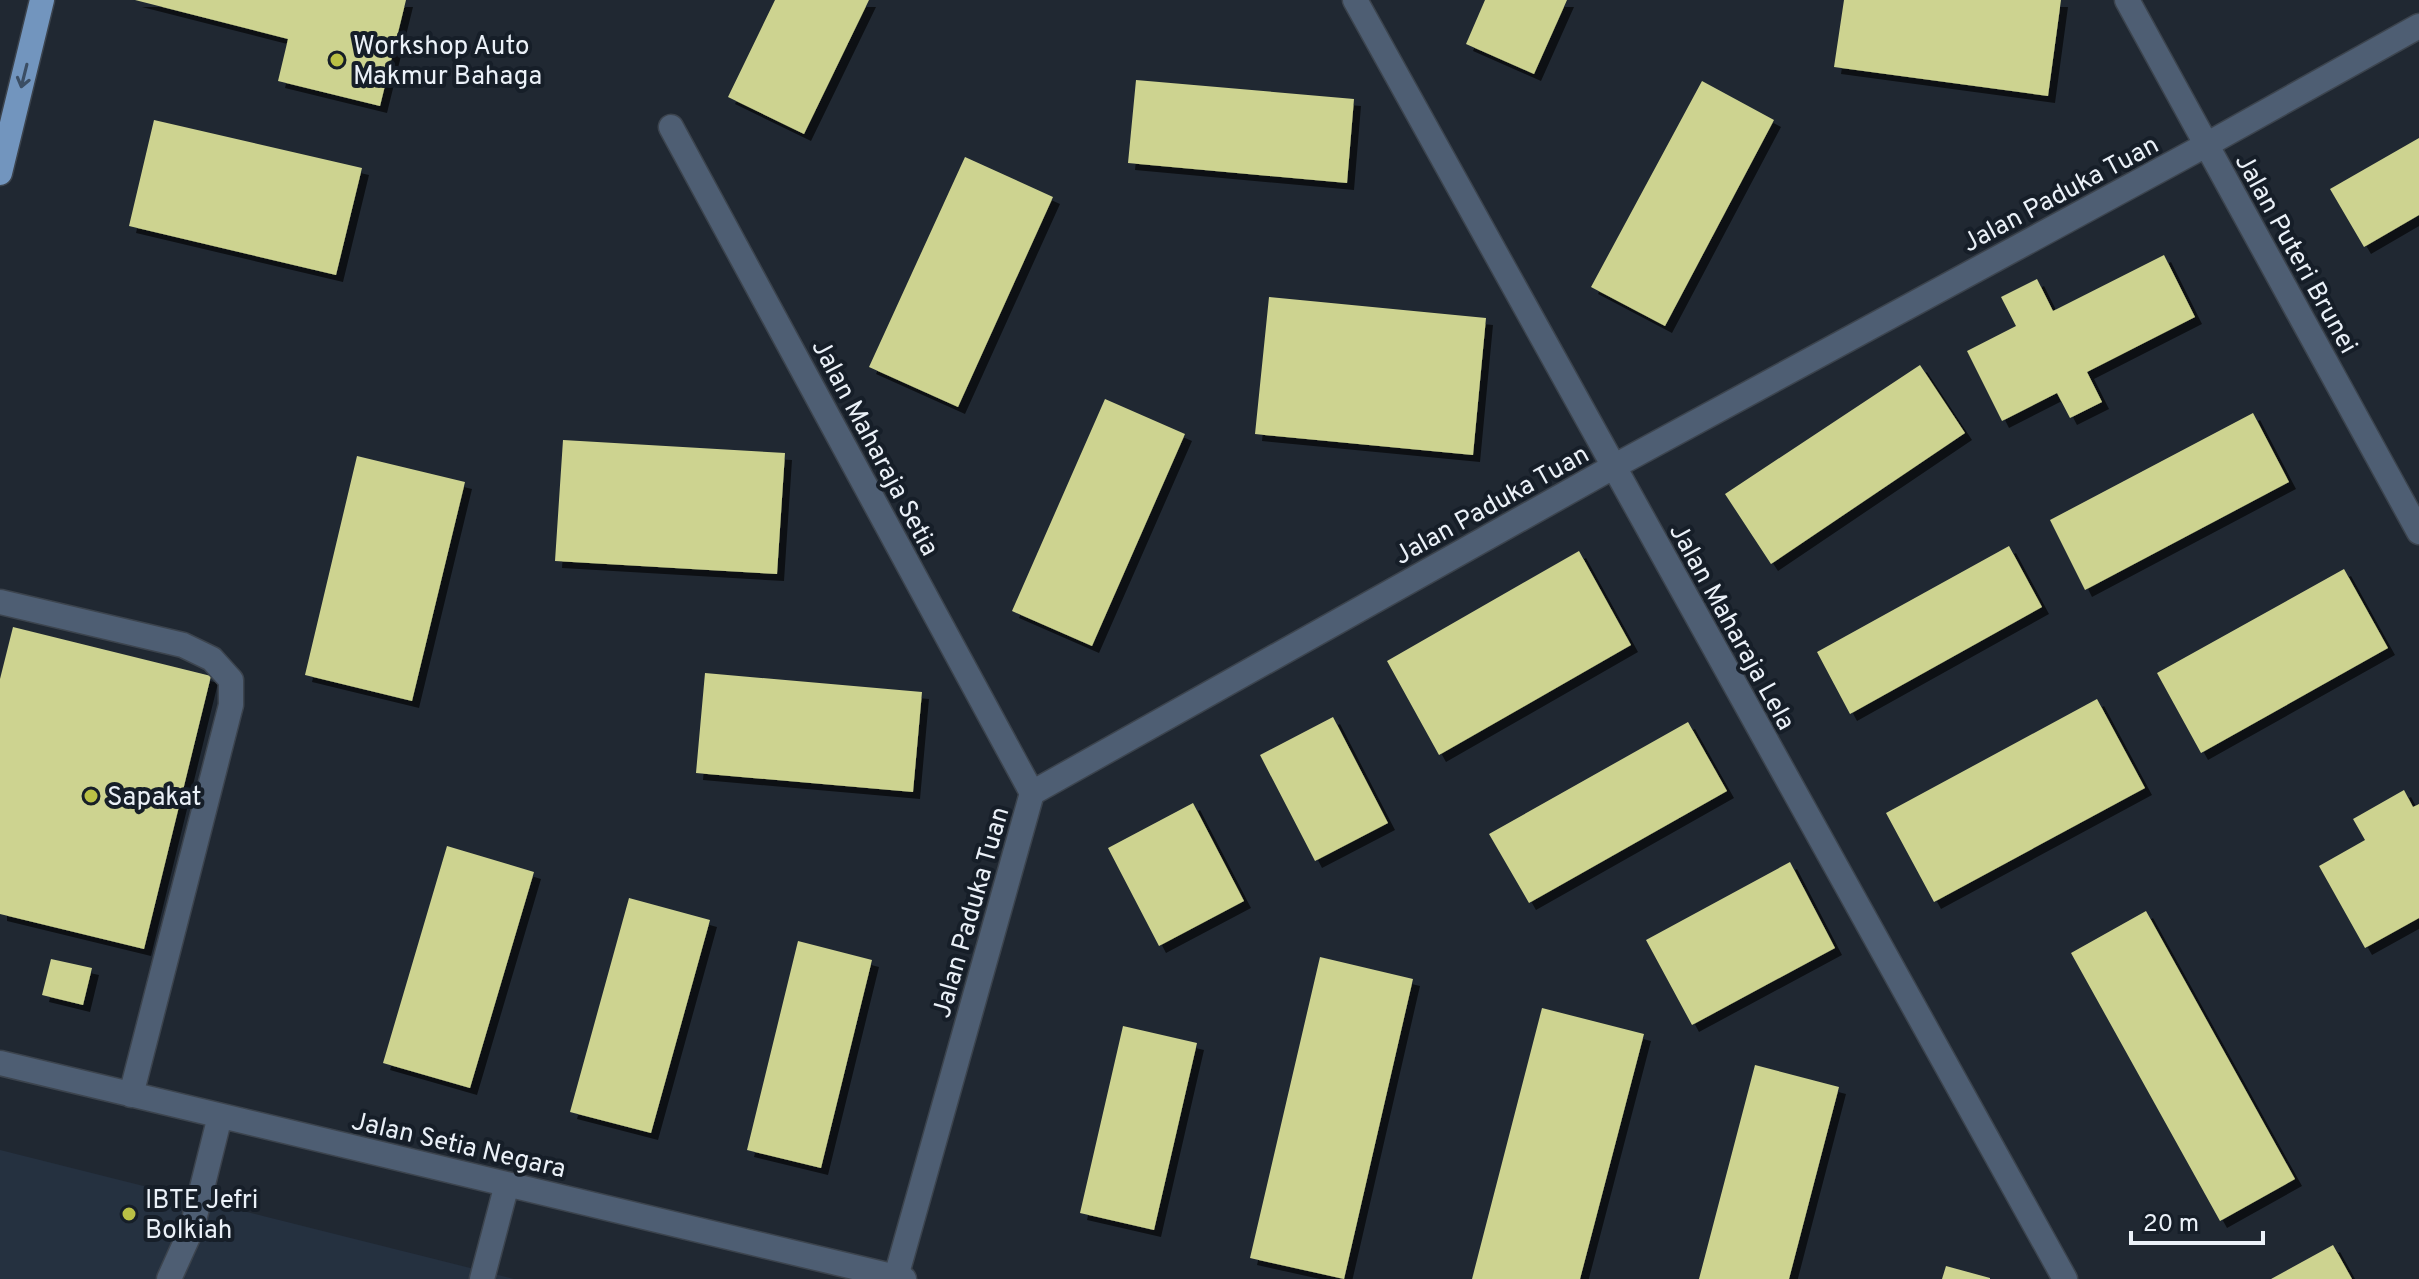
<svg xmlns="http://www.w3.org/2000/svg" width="2419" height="1279" viewBox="0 0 2419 1279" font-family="Overpass,sans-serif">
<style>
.built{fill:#253140}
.building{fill:#cdd390;filter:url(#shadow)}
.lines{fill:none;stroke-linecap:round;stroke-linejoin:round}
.minor-casing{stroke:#3c444e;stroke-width:27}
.major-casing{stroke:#3c444e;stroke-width:27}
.minor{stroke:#4e5e73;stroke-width:24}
.major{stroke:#7295be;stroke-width:24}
.oneway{stroke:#3b4e64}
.poi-dot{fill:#bac045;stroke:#161e28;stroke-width:3}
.labels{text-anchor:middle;stroke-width:8;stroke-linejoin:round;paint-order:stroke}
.poi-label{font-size:26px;fill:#ebf1f8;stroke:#161e28;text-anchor:start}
.street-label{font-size:26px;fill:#ebf1f8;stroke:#161e28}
</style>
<defs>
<filter id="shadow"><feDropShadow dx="7" dy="7" stdDeviation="0" flood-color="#0009"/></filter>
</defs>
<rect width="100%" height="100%" fill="#202832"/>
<path class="built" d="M0,1150l514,129h-514z"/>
<path class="building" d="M135,0h271l-26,106 -102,-25 10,-42z
M775,0h94l-65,134 -76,-37z
M1485,0h82l-33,74 -68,-30z
M1844,0h217l-13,96 -214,-29z
M1136,80l218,19 -7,84 -219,-20z
M1702,81l72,39 -109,206 -74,-39z
M154,120l208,48 -26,107 -207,-49z
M2419,138v77l-55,32 -34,-58z
M965,157l88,40 -95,210 -89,-40z
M2164,255l31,62 -108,55 15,30 -32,16 -13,-25 -55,28 -35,-70 49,-25 -15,-29 36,-18 16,32z
M1269,297l217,21 -13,137 -218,-21z
M1920,365l45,68 -194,131 -46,-70z
M1105,399l80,35 -93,212 -80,-35z
M2253,413l36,69 -204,108 -35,-70z
M563,440l222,13 -8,121 -222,-13z
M357,456l108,26 -53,219 -107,-26z
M2009,546l33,61 -192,107 -33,-62z
M1579,551l52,94 -192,110 -52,-94z
M2344,569l44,79 -187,105 -44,-80z
M13,627l198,49 -67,273 -144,-35v-235z
M705,673l217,19 -9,100 -217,-19z
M2097,699l48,89 -211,114 -48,-89z
M1333,717l55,106 -73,38 -55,-106z
M1688,722l39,69 -198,112 -40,-69z
M2404,790l9,17 6,-3v114l-54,30 -46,-82 46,-26 -12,-21z
M1193,803l51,98 -85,45 -51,-98z
M447,846l87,26 -64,216 -87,-25z
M1790,862l45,86 -143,77 -46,-85z
M629,898l81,22 -59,213 -81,-21z
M2146,911l149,268 -75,42 -149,-268z
M798,941l74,19 -51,208 -74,-18z
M1320,957l93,22 -69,300 -94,-21z
M51,959l41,9 -9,37 -41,-10z
M1542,1008l102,26 -64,245h-108z
M1123,1026l74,17 -43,187 -74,-17z
M1755,1065l84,22 -50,192h-90z
M2333,1245l19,34h-81z
M1946,1266l44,12v1h-48z"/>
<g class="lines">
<defs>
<path id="minor" d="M1355,0l710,1279
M2127,0l292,532
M671,127l361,666
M0,602l183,43 29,14 19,21v25l-100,390
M0,1063l904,216
M896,1277l136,-484 581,-326 593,-322 213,-119
M169,1279l23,-51 28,-112
M482,1279l25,-95"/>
<path id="major" d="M0,173l42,-173"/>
</defs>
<use href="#minor" class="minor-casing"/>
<use href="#major" class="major-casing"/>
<use href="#minor" class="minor"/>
<use href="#major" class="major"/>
</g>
<defs><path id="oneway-shaft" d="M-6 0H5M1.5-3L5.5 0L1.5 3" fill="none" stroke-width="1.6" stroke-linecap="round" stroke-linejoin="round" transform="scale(2)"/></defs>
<use class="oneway" href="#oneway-shaft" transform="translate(24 76) rotate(104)"/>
<g class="poi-dot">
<circle cx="337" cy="60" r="8"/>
<circle cx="91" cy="796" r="8"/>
<circle cx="129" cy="1214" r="8"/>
</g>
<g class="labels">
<g class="poi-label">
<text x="353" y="54">Workshop Auto<tspan x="353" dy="30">Makmur Bahaga</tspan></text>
<text x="107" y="805">Sapakat</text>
<text x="145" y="1208">IBTE Jefri<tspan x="145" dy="30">Bolkiah</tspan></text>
</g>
<g class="street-label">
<text transform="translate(2060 193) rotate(-28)" y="9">Jalan Paduka Tuan</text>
<text transform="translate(2297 253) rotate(61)" y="9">Jalan Puteri Brunei</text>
<text transform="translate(876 447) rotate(62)" y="9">Jalan Maharaja Setia</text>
<text transform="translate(1491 504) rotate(-29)" y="9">Jalan Paduka Tuan</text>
<text transform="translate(1733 626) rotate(61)" y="9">Jalan Maharaja Lela</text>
<text transform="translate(970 912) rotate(-74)" y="9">Jalan Paduka Tuan</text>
<text transform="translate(459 1144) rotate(13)" y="9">Jalan Setia Negara</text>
</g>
</g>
<path d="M2131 1231v12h132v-12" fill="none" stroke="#ebf1f8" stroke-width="4"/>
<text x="2143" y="1231" font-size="24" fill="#ebf1f8" stroke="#161e28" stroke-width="6" paint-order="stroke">20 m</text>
</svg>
